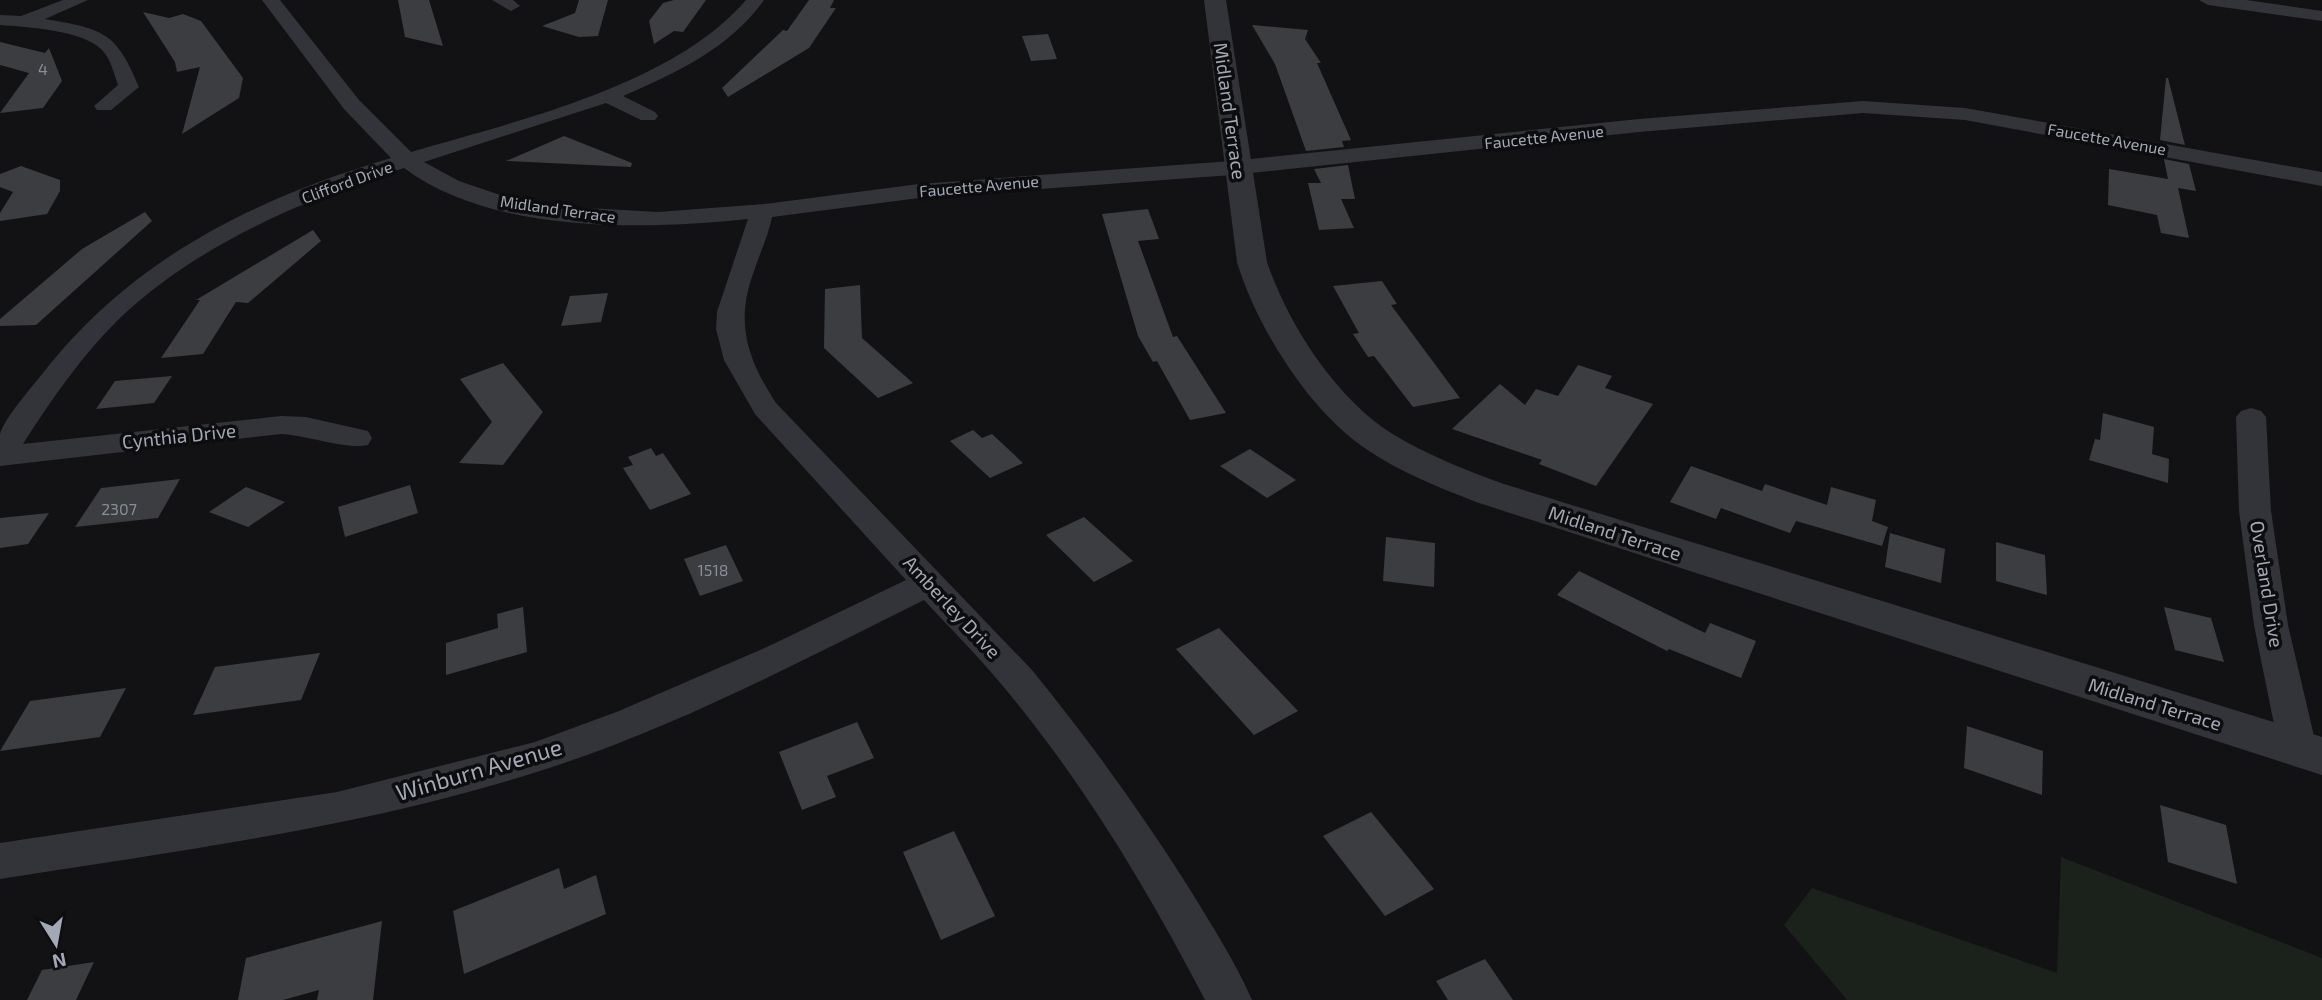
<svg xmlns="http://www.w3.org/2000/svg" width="2322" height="1000" viewBox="0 0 2322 1000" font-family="'Exo 2',sans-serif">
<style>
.green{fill:#1a221b}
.building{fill:#3c3d41}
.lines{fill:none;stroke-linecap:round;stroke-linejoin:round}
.minor{fill:#333439;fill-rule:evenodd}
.tertiary{fill:#333439;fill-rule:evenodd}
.labels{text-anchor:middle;stroke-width:7;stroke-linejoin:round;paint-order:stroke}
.number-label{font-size:16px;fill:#888d98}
.far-street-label{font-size:16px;fill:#a2a8b5;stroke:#0d0d0f}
.street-label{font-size:19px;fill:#a2a8b5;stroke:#0d0d0f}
.near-street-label{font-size:23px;fill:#a2a8b5;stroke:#0d0d0f}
</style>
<rect width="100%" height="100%" fill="#121214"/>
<path class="green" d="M2061,857l261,101v42h-475l-63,-75 28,-37 245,85z"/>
<path class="building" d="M398,0h31l14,46 -38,-9z
M579,0h29l-10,36 -19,1 -37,-11 33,-13z
M674,0h32l-23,32 -9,-1 -20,13 -5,-23 14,-18z
M809,0h25l-4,8h6l-27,40 -81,49 -6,-9 61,-58 4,1z
M143,12l26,6 14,-4 18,7 42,57 -4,20 -57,36 18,-67 -23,5 -2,-10z
M1252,25l56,5 -3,9 16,24h-4l34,77 -9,1 2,6 -38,4 -31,-87z
M1048,34l9,25 -26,2 -9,-25z
M0,42l45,11 4,-5 13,33 -19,27 -43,5 29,-40 -29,-8z
M2166,78h2l17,67 -25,-5z
M564,136l68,27 -1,4 -125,-6z
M2164,159l25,5 7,27 -18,-3 11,50 -28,-5 -4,-18 -49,-10 1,-36 59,10z
M1348,165l7,34h-14l13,29 -35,2 -11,-47h13l-7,-14z
M21,166l39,14v11l-13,23 -47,7v-8l13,-21 -13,-5v-13z
M1148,209l11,30 -21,2 35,96 4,-1 49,77 -36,7 -33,-59 -4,1 -15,-26 -36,-122z
M145,212l7,9 -116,104 -36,1v-7l82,-70z
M313,230l8,11 -73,62 -12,-1 -33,52 -42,4 39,-58h-4z
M1382,281l15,23 -6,1 69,93 -47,9 -39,-51 -6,1 -15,-23 6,-1 -26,-47z
M860,285l2,53 51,45 -35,15 -54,-50 1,-59z
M608,293l-7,29 -40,4 9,-30z
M503,363l40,49 -40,53 -44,-2 33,-41 -32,-43z
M1578,365l34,11 -7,12 48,16 -57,82 -57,-22 3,-4 -90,-31 48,-45 25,21 11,-16 22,7z
M172,376l-18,27 -58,6 19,-28z
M2103,413l51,14 -2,27 17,5 -1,24 -79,-23 6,-21 5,1z
M973,430l9,8 10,-4 31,29 -33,15 -40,-37z
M651,448l5,8 7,-3 28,41 -41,16 -27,-42 10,-3 -5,-8z
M1250,449l46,31 -29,18 -47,-32z
M1691,466l71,25 3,-7 62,21 4,-18 45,13 -4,21 16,6 -6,19 -86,-25 -6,12 -69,-25 -5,11 -46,-17z
M180,479l-22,39 -83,9 26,-39z
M410,485l8,28 -73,24 -7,-30z
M246,487l39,15 -37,25 -39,-15z
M49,513l-21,31 -28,4v-30z
M1084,517l49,44 -39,21 -48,-47z
M1890,533l55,16 -4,34 -56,-16z
M1386,537l49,6 -1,44 -51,-6z
M1996,542l49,13 2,40 -51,-14z
M726,545l17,36 -43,15 -16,-37z
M1579,571l126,62 5,-10 46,18 -15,37 -72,-29 -2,2 -110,-56z
M523,607l4,45 -81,23v-32l52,-15 -1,-14z
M2164,607l47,11 13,44 -49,-12z
M1219,628l79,83 -44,24 -78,-86z
M320,653l-19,47 -108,15 22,-48z
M126,688l-26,49 -100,14 30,-50z
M857,722l17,36 -47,18 9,21 -34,13 -23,-58z
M1967,726l76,25 -1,44 -78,-27z
M2160,805l66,20 11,59 -69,-22z
M1371,812l63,77 -49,27 -62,-80z
M954,831l41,85 -54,24 -38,-88z
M559,868l5,21 32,-14 10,39 -142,60 -11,-63z
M382,921l-9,79h-56l2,-10 -36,10h-45l8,-42z
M1485,959l28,41h-65l-12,-19z
M94,962l-18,38h-49l15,-30z"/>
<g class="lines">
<path class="minor" d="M63,0h25l-43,19c58,10 71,12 94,68l-28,23h-14l-3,-4 24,-21c-4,-11 -7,-26 -16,-35 -19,-20 -75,-23 -102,-25v-10l21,1z
M262,0h18l79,100 52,52c105,-31 261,-66 335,-152h18c-34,48 -88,73 -141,96l32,16 3,4 -3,4h-14l-35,-17 -182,59 35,19 47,16 47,9 105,6 107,-8 154,-20 313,-23 407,-42 224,-18 102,7 357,64v14l-357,-66 -102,-7 -224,19 -407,43 -313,23 -147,19c-4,20 -13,38 -19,57 -18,50 -5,86 23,129l256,267c57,70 109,142 157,218 22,36 46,73 63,112h-47c-56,-108 -120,-215 -198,-309 -26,-32 -55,-61 -83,-91 -123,61 -249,128 -381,170 -176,57 -360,80 -543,109v-36l337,-51 198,-50 84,-31 150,-65 137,-66 -151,-166 -31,-54 -8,-31 1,-17 31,-93c-104,11 -256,15 -344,-51 -100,31 -207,77 -284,150 -38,37 -69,82 -97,126l258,-28 25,1 62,14 4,7 -4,7c-21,5 -62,-10 -87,-11l-281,32c0,-10 0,-24 0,-32 5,-17 32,-47 43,-61 90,-115 211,-174 348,-215l-47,-49z
M492,0h21l7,6 -9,5z
M2199,0h47l76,11v10l-114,-16z
M2251,408l10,3 5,6 5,94 17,114 29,124 -5,11 -14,4 -14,-4 -5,-11 -25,-124 -15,-114 -3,-94 5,-6z"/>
<path class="tertiary" d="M1204,0h22l41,262c21,62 68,135 124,171 36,22 74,37 113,51l818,253v38l-846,-273c-38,-15 -76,-30 -110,-53 -57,-38 -110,-123 -129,-187z"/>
</g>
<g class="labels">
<g class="number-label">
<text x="43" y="75">4</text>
<text x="119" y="515">2307</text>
<text x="713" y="576">1518</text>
</g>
<g class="far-street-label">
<text transform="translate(1544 137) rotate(-6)" y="6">Faucette Avenue</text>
<text transform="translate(2107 139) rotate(10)" y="6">Faucette Avenue</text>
<text transform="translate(347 182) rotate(-20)" y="6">Clifford Drive</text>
<text transform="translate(979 186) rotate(-5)" y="6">Faucette Avenue</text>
<text transform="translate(558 209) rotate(8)" y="6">Midland Terrace</text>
</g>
<g class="street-label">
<text transform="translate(1230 111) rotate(82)" y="7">Midland Terrace</text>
<text transform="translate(179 436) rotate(-6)" y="7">Cynthia Drive</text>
<text transform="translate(1615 533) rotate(18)" y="7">Midland Terrace</text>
<text transform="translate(2267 584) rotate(81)" y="7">Overland Drive</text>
<text transform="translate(952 607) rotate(47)" y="7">Amberley Drive</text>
<text transform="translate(2155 704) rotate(17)" y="7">Midland Terrace</text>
</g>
<g class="near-street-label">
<text transform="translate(479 770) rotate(-16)" y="8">Winburn Avenue</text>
</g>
</g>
<g transform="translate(56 944) rotate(169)" stroke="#0d0d0f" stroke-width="5" paint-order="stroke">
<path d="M0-5L12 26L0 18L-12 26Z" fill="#a2a8b5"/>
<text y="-10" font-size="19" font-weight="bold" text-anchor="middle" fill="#a2a8b5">N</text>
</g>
</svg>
